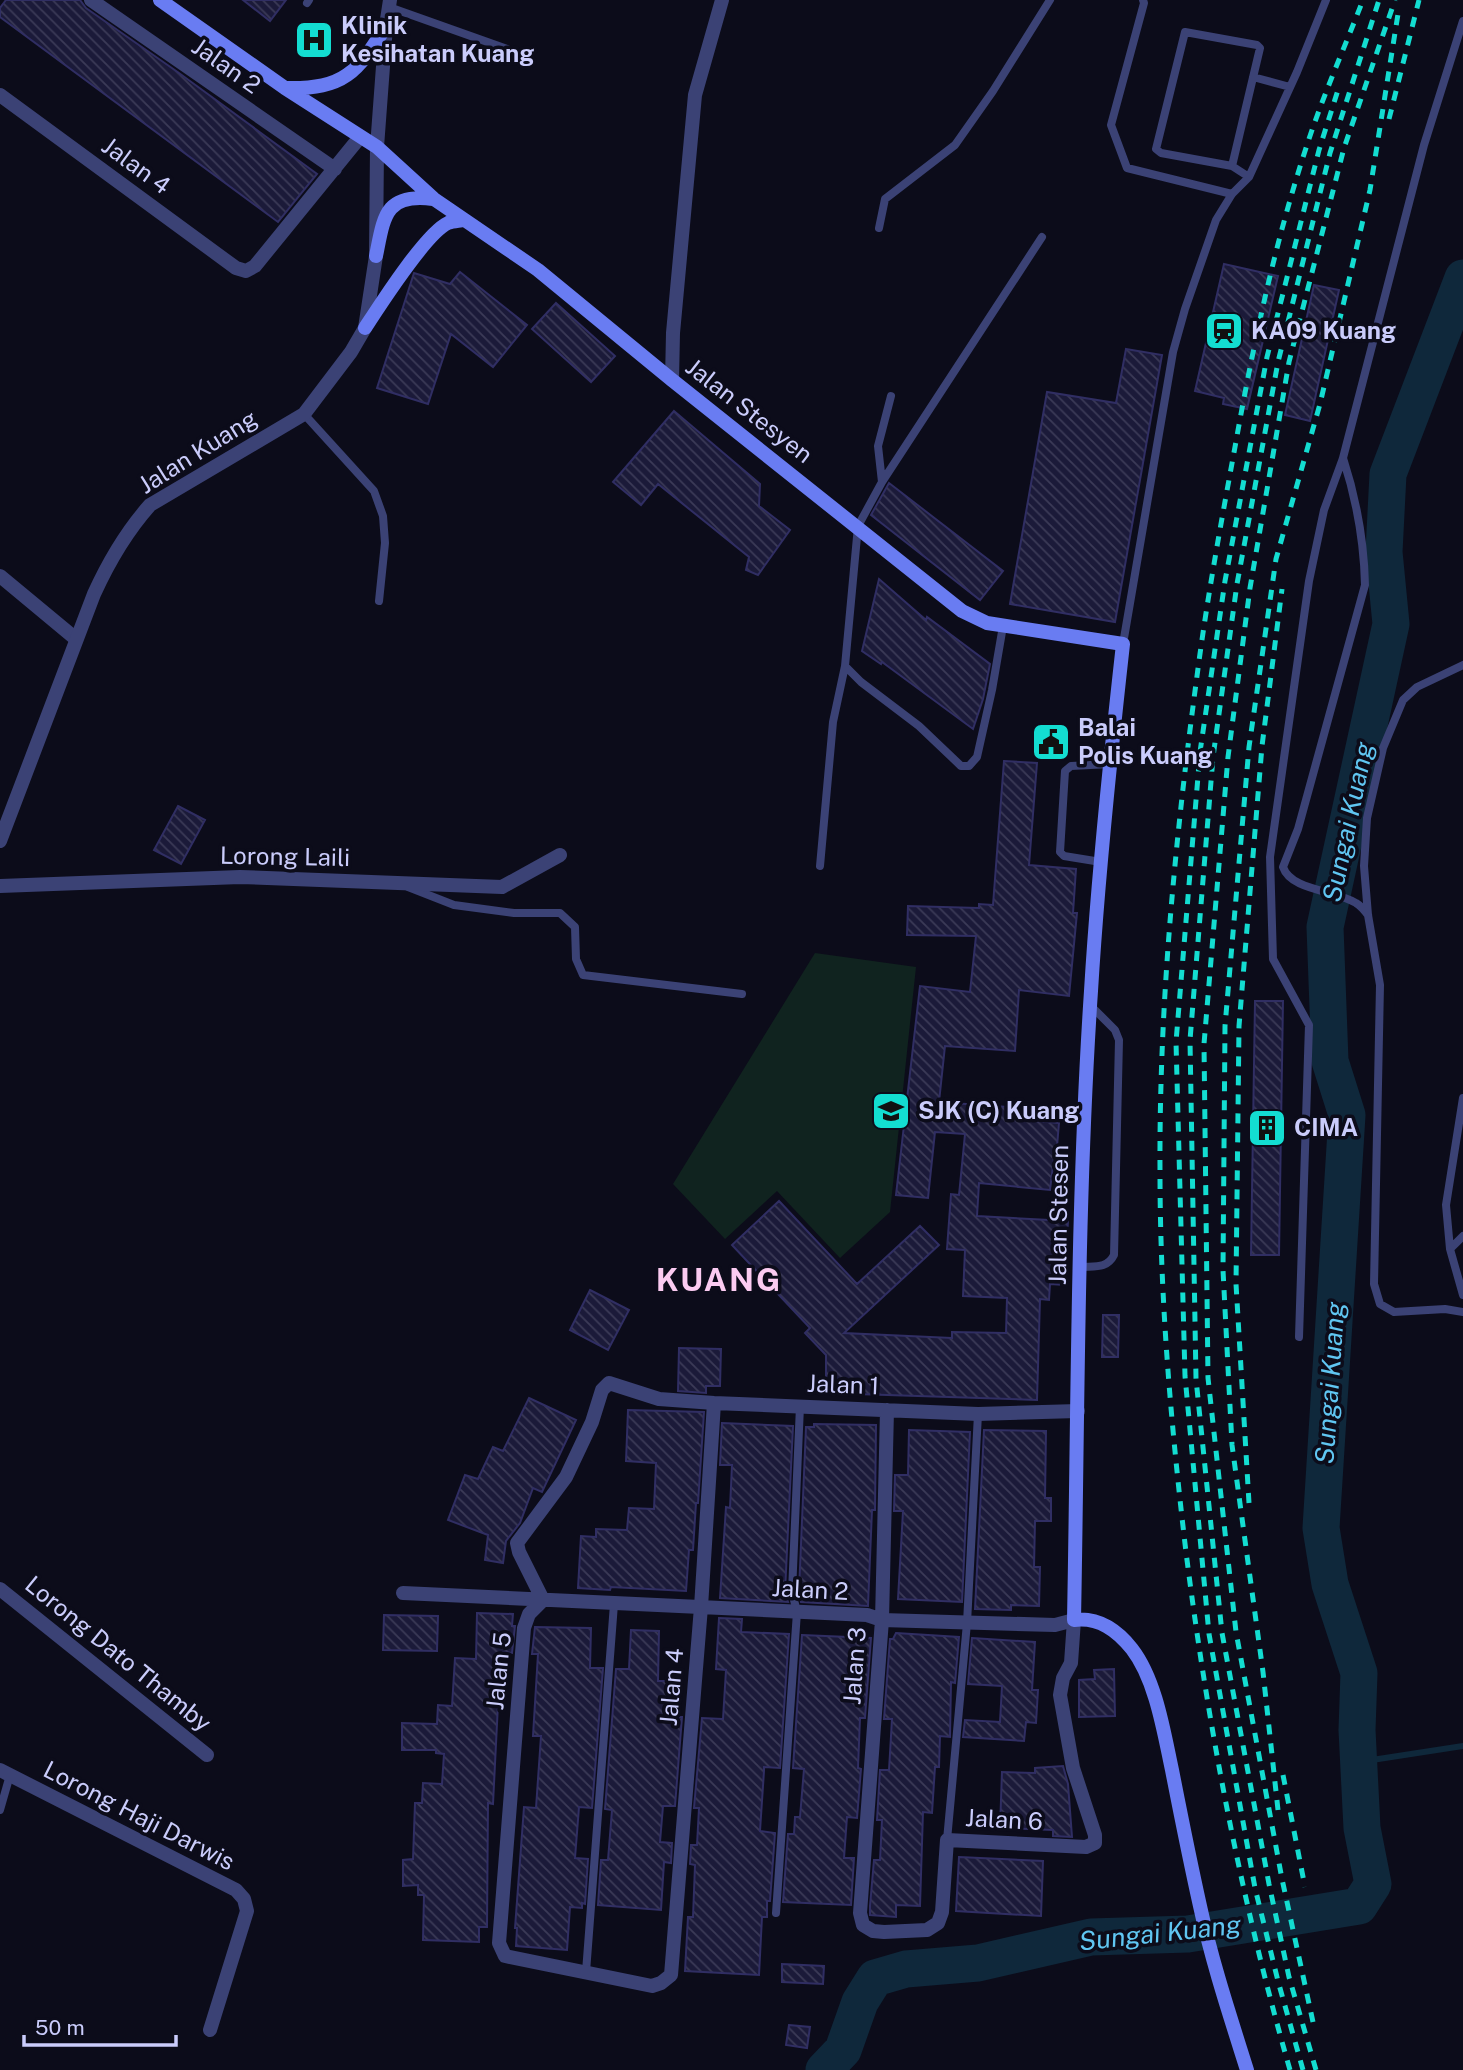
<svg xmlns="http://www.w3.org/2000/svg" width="1463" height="2070" viewBox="0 0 1463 2070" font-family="'Public Sans',sans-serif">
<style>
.pitch{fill:#10231f}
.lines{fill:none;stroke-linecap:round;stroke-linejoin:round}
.stream{stroke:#0f283b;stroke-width:6}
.river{stroke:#0f283b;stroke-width:37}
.building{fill:url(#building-back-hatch);stroke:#302e63;stroke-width:2}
.service{stroke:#3b4275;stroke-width:8}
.minor{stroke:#3b4275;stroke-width:14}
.tertiary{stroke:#3b4275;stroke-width:14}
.secondary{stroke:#697cf2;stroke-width:14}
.rail{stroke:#13ddd1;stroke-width:5;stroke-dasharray:10 9;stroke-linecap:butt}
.labels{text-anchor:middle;stroke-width:7;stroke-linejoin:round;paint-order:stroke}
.poi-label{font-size:24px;font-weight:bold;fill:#caccfb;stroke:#0c0c1a;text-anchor:start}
.street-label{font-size:24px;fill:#caccfb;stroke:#0c0c1a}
.water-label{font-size:26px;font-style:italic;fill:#60c6f2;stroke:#0c0c1a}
.district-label{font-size:32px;font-weight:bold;letter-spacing:2px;fill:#fbcbf1;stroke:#0c0c1a}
</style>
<defs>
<pattern id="building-back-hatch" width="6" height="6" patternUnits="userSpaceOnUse" patternTransform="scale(1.75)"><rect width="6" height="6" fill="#1b1a39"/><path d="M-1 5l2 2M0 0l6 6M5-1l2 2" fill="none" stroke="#3b3a57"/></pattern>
</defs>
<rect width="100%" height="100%" fill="#0c0c1a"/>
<path class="pitch" d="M815,953l101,14 -26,245 -50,46 -63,-67 -52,48 -52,-55z"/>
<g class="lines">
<path class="stream" d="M1359,1762l104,-16"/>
<path class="river" d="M824,2070l19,-20 17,-48 15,-24 31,-9 72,-6 113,-26 97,-3 171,-28 14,-22 -11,-56 -5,-98 2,-57 -29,-89 -9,-56 26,-413 -17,-54 -5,-134 66,-303 -7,-72 4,-78 75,-196"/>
</g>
<path class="building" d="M6,0h74l6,8 93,65 138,101 -39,48 -278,-205v-9z
M243,0h43l-16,21z
M1224,264l54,12 -31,133 -24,-5 1,-6 -29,-7z
M460,272l67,53 -34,42 -42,-33 -23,70 -51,-16 37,-115 36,11z
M1314,285l25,5 -29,131 -25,-6z
M556,303l59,53 -24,26 -59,-53z
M1126,349l36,6 -47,267 -105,-18 37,-212 69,11z
M674,411l86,73 -1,22 31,24 -32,45 -12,-5 3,-13 -91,-73 -17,21 -28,-23z
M889,483l114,88 -23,29 -109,-85z
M879,579l47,41 1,-3 63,47 -7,35 -10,30 -91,-67 -1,2 -19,-13z
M1004,761l33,2 -8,102 47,4 -3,44h4l-8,83 -50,-6 -4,61 -70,-5 -6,56 98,7 -1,12 23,2 -3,35 -2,-1 -4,33 -71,-7 -2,33 91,5 -4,64 -14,-1 -1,16 -9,-1 -3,101 -211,-7v-38l-21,-22 5,-5 -78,-83 47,-44 78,83 63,-58 19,19 -95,88 108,5v-6l54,1 1,-35 -44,-2 2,-46 -18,-1 4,-55 8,1 6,-61 -30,-2 -7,66 -32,-3 24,-209 50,6 6,-56 -69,-1 1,-29 71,2v-4l14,1z
M178,806l27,14 -24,44 -27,-14z
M1255,1001h28l-4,254h-28z
M590,1290l39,20 -21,40 -38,-20z
M1103,1315h16l-1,42h-16z
M679,1348l42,1 -1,37h-14v7l-28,-2z
M529,1398l47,22 -34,72 -9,-4 -13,35 -14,18 -3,22 -18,-3 3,-25 -40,-15 17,-45 13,4 15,-32 10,4z
M628,1410l76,2 -6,91h-2l-3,47h-4l-3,41 -75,-4 -1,3 -32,-2 3,-52 15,1v-8l31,1 2,-22 25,1 2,-46 -30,-2z
M722,1423l71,3 -8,166 3,10 -68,-4 6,-91 4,1 2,-43h-12z
M814,1424l62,1 -1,85h-3l-4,96 -67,-4 -2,-11 7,-164h8z
M909,1430l61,2 -8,170 -64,-3 5,-88h-9l1,-36h13z
M984,1430l62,1 -1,67h6v23h-16l-1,46h6l-1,39 -28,-1v5l-36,-1z
M477,1613l36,1 -1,12h3l-3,27 -9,-1 -3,52h-2l-5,100 -5,-1 -1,124h-8v15l-56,-2 1,-45h-6v-10l-15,1v-26l10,-1 2,-56h7l1,-20 19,1 2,-30 -8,-1v-3h-34v-27l35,1 1,-19 14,1 3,-48 21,1z
M384,1615l54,1 -1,35 -54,-1z
M719,1618l23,1 -1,13 48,2 -9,134 -16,-1v4l-4,60 15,2 -5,68h-3v16h-5l-3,58 -74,-4 3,-54h5l2,-52 -5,-1 1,-19h6l2,-37h-5l8,-90 21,1 3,-49 -10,-1z
M535,1627l56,1 -1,40h13l-11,140 -13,-1 -4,51 13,1 -3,45 -3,-1v5l-12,-1 -3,43 -51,-4 1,-18h-2l9,-121 12,1 5,-72h-8l5,-82h-6z
M631,1630l28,1 -1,50h16l-1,36h9l-7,89h-12l-3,36 12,1 -1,20 -7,-1 -3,48 -63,-5 3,-45h7l4,-50 -7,-1 11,-140h13z
M896,1633l63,4 -4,46 -4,-1 -1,55 -10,-1 -1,31h-4l-3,46 -9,-1 -3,94 -24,-1v12l-26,-2v-9l4,-46h6l2,-40h-5l3,-50h9l3,-51h-8l6,-80h3z
M802,1635l69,3 -6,80h-5l-2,50 3,1 -4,49 -10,-1 -3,41h10l-3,47 -68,-3 5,-68h6l1,-17h5l4,-48 -11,-1z
M972,1638l63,4 -3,48h6l-2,33 -10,-1 -2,19 -61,-4 2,-17 35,2 2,-36 -34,-2z
M1114,1669l1,47 -36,1v-37l16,-1 -1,-9z
M1063,1766l5,18 4,53 -19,-1v-6l-53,-2 2,-56 33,1v-5z
M959,1857l84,4 -2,55 -85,-5z
M782,1964l42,2 -1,18 -41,-2z
M789,2025l21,2 -3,21 -21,-3z"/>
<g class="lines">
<path class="service" d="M1143,0l1,3 -33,122 16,43 105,26
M307,3l2,-3
M389,7l132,47
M1253,77l37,10
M1232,166l28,-118 -3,-3 -72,-13 -29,117 5,4 71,13 17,11
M879,228l6,-29 70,-54 38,-54 57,-91
M891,396l-13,50 4,36 -24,44 -13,140 16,16 58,44 42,40h8l8,-9 15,-67 11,-64
M304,414l70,77 9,25 2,27 -6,58
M1343,458c14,43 21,82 22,127l-67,244 -15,38c8,24 53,23 73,36 5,3 9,8 12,12
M882,482l160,-245
M1123,644l50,-292 12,-43 31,-89 16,-26 17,-17 48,-105 29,-72
M1463,665l-46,22 -14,13 -20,48 -16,70 -3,48 4,49 12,70 -6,299 6,20 14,8 51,-3 18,3
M1101,862l-37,-6 -4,-4 5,-81 6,-5 39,-2
M820,866l13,-144 12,-56
M408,887l46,18 60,8h46l15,14 1,32 7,16 159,19
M1463,1236l-13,13 13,46
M1450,1249l-4,-44 17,-107
M1081,1267c14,-1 26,2 33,-12l5,-215 -4,-10 -24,-24
M1299,1337l10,-312 -36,-66 -3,-102 39,-276 15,-71 19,-52 81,-313 39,-124
M0,1810l10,-35
M947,1840l20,-217 11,-209
M776,1913l21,-301 -5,-20 8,-186
M586,1972l28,-368"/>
<path class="minor" d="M91,0l244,169
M0,95l236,173 10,3 9,-5 105,-129
M672,380l1,-47 22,-238 27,-95
M0,576l76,63
M0,886l240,-9 262,10 58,-32
M0,1589l207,166
M403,1593l464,22 15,5 173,5 19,-5 -3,43 -8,15 -3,17 13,73 22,67v8l-9,4 -139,-7 -5,72 -4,11 -11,7 -43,2 -11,-1 -10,-6 -3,-12 22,-293 5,-210
M543,1600l-14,14 -5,14 -25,315 6,13 147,30 9,-3 10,-8 30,-368 13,-204
M543,1600l-24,-48 -2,-9 49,-66 26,-55 10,-32 7,-7 50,16 55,4 264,11 100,-3
M0,1770l236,120 8,9 3,12 -37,119"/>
<path class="tertiary" d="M0,841l94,-247c15,-33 32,-62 56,-89l154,-91 47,-62 14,-24 11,-72 1,-109 9,-121 4,-26"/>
<path class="secondary" d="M160,0l125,88 92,59 57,52 104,71 134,110 290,231 25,12 136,21c-13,116 -25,231 -32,347 -14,209 -13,420 -17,629 25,-3 43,10 58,29 24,31 32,84 40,121 9,46 18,91 28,136 12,56 30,110 47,164
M287,88c57,1 70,-15 99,-62
M376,256c8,-40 9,-63 57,-57
M365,328c15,-23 61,-95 83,-105 4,-2 11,-2 16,-3"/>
<path class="rail" d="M1389,119l30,-119
M1249,1503l-13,-219 3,-258 23,-280 20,-157
M1283,1775l22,112
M1278,1810l-15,-138 -31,-227 -9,-175 2,-244 24,-279 27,-188 44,-155 50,-214 28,-176
M1313,2022l-31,-143 -46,-247 -28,-254 -4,-334 24,-287 22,-169 39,-226 55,-214 51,-148
M1290,2070c-49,-170 -82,-343 -104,-518 -15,-126 -26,-253 -26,-380 -1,-166 15,-332 37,-496 10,-77 24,-153 38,-229 18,-101 39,-201 71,-299 16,-50 38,-99 57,-148
M1303,2070l-25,-89 -23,-93 -46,-254 -24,-258 -9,-334 24,-290 25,-171 42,-224 52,-207 19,-60
M1316,2070l-27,-93 -20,-93 -47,-251 -26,-254 -6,-339 23,-283 24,-173 41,-222 52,-209 49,-153"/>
</g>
<defs>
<symbol id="hospital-square" viewBox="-11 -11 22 22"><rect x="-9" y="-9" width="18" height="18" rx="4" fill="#13ddd1" stroke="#0c0c1a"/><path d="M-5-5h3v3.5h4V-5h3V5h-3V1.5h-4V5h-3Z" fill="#111"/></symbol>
<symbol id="station-square" viewBox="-11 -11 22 22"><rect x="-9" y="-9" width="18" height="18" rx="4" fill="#13ddd1" stroke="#0c0c1a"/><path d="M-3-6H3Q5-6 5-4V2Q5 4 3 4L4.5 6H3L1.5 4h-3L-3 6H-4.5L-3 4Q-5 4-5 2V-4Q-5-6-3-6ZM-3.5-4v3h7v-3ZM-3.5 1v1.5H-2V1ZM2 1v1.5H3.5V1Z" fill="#111"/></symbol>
<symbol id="civic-square" viewBox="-11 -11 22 22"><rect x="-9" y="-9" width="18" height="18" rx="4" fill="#13ddd1" stroke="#0c0c1a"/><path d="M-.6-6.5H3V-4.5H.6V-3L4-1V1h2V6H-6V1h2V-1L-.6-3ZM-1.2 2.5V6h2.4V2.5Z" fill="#111"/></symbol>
<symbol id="school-square" viewBox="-11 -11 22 22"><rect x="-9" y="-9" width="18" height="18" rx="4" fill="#13ddd1" stroke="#0c0c1a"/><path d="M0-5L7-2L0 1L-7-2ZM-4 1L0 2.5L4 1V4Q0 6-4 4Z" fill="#111"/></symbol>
<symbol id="building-square" viewBox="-11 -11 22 22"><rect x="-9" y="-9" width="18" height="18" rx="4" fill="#13ddd1" stroke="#0c0c1a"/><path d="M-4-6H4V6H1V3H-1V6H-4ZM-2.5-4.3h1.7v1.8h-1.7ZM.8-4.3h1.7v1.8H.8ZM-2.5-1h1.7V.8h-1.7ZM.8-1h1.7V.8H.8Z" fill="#111"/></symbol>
</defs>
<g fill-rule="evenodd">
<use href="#hospital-square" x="292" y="18" width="44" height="44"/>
<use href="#station-square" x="1202" y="309" width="44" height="44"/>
<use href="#civic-square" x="1029" y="720" width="44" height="44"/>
<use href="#school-square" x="869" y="1089" width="44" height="44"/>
<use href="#building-square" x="1245" y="1106" width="44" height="44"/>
</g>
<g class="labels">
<g class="poi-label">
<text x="341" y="34">Klinik<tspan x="341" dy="28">Kesihatan Kuang</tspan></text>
<text x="1251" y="339">KA09 Kuang</text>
<text x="1078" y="736">Balai<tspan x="1078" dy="28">Polis Kuang</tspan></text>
<text x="918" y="1119">SJK (C) Kuang</text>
<text x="1294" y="1136">CIMA</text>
</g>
<g class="street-label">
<text transform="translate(226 66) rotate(35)" y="8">Jalan 2</text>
<text transform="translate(136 166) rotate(36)" y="8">Jalan 4</text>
<text transform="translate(749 411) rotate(38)" y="8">Jalan Stesyen</text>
<text transform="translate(198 452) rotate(-32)" y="8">Jalan Kuang</text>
<text transform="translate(285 857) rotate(1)" y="8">Lorong Laili</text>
<text transform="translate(1059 1215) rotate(-89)" y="8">Jalan Stesen</text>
<text transform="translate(843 1385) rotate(2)" y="8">Jalan 1</text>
<text transform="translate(810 1590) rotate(3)" y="8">Jalan 2</text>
<text transform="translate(118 1654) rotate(39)" y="8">Lorong Dato Thamby</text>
<text transform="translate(855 1666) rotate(-86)" y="8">Jalan 3</text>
<text transform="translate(499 1671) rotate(-84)" y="8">Jalan 5</text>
<text transform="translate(672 1687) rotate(-85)" y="8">Jalan 4</text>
<text transform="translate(139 1816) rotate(27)" y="8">Lorong Haji Darwis</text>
<text transform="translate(1004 1820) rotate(3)" y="8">Jalan 6</text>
</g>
<g class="water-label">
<text transform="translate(1348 822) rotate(-78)" y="9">Sungai Kuang</text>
<text transform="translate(1330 1383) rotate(-86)" y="9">Sungai Kuang</text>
<text transform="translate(1160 1933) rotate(-6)" y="9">Sungai Kuang</text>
</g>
<g class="district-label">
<text x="719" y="1291">KUANG</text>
</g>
</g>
<path d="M24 2035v10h152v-10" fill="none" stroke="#caccfb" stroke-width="3.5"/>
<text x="35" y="2035" font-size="21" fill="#caccfb" stroke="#0c0c1a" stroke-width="5" paint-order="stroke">50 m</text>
</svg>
